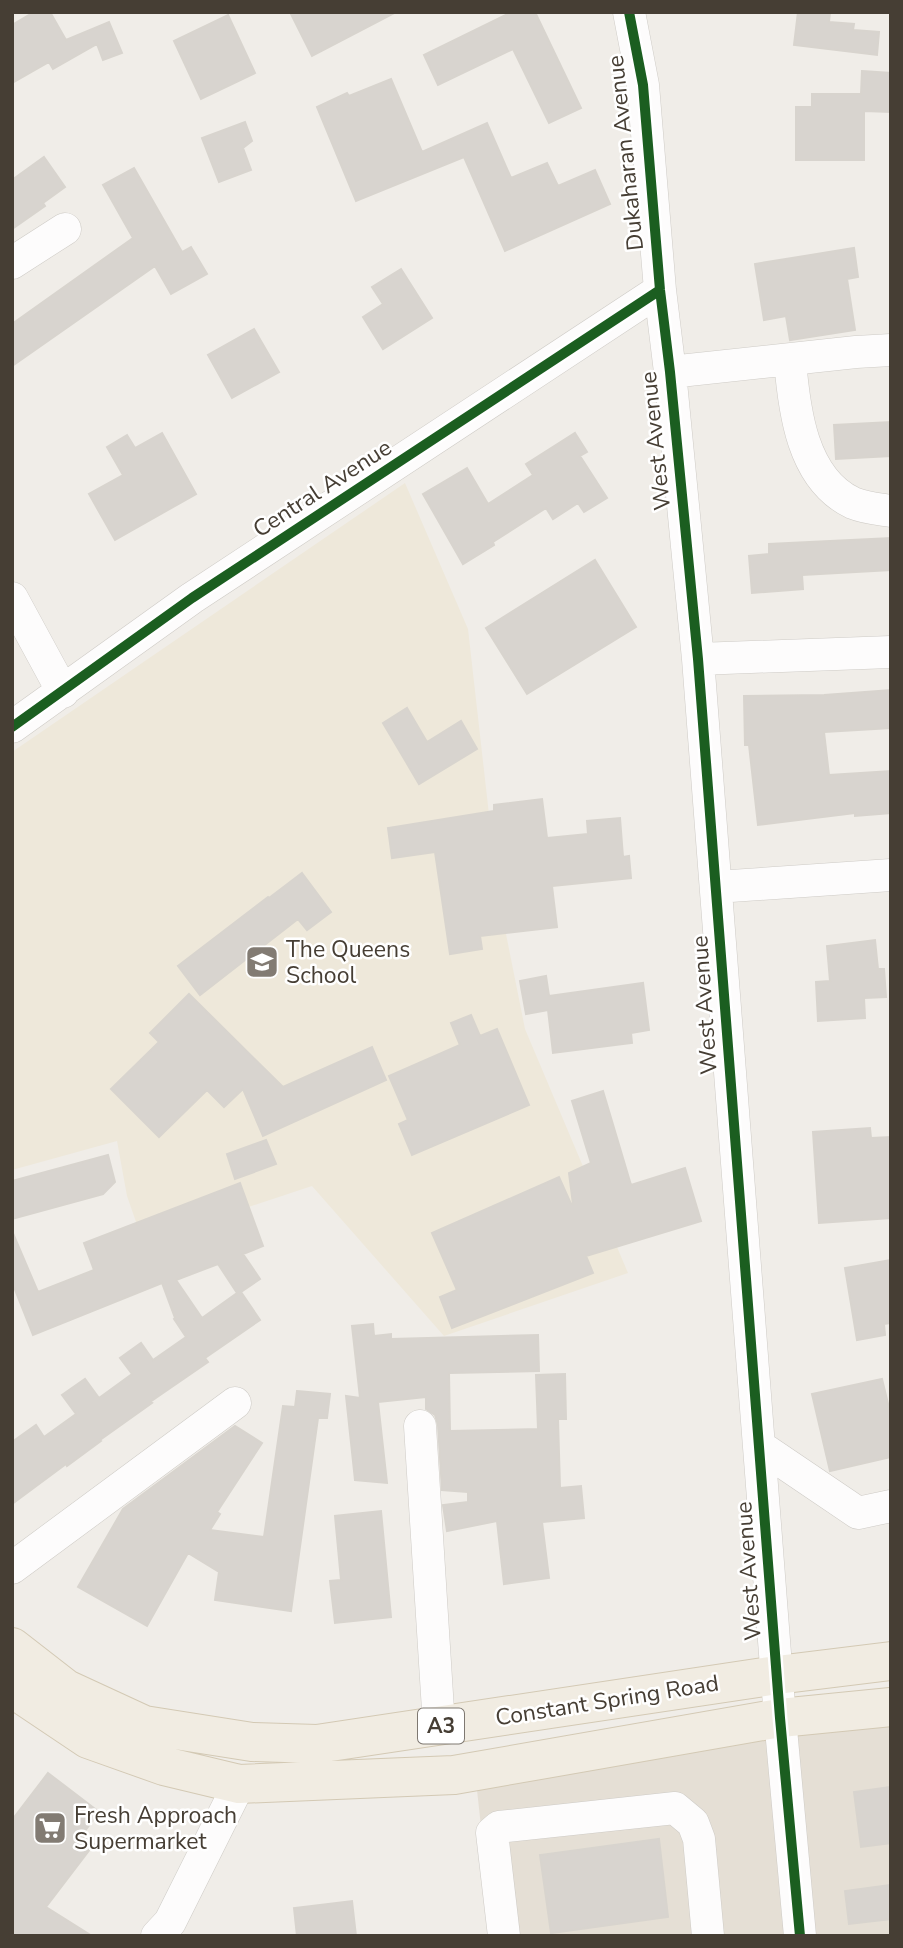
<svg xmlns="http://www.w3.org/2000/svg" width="903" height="1948" viewBox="0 0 903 1948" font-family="'Nunito Sans',sans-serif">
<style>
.residential{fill:#e5dfd5}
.education{fill:#eee8da}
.building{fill:#d8d4cf;stroke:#d8d4ce;stroke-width:2;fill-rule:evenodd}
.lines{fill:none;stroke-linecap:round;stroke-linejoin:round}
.minor-casing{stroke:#cecbc6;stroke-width:33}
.major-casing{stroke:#d3c9b4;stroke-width:40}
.minor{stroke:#fdfcfc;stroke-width:32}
.major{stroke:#f1ece2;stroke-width:38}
.cycleway-casing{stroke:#fff;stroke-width:15}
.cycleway{stroke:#1b5e20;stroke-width:10}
.labels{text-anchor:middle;stroke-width:5;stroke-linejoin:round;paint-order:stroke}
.shield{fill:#fff;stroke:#7e7871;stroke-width:2}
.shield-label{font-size:21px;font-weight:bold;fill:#463e34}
.street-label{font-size:23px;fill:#463e34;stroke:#fff}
.poi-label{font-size:23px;fill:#463e34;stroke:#fff;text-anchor:start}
</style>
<rect width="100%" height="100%" fill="#f0ede8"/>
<path class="residential" d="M891,1702v234h-398l-17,-155z"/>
<path class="education" d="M405,483l63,146 30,265 27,135 103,244 -184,63 -132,-150 -169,56 -16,-46 -10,-55 -105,29v-418z"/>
<path class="building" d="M34,12h16l16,28 43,-18 13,31 -19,7 -6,-16 -44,25 -4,-7 -37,21v-58z
M290,12h106l-84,44z
M512,12h23l46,96 -32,15 -36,-74 -75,36 -14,-30z
M798,12h32l-1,10 25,2 -1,6 26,2 -2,23 -83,-10z
M228,15l27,58 -54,26 -27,-58z
M862,71l29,2v39l-27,-1v49h-68v-53h16v-13h49z
M391,79l31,73 65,-29 24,55 36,-15 11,23 37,-16 15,34 -105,47 -41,-94 -108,44 -39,-94 30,-14 2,3z
M245,122l7,19 -9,7 8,22 -32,12 -17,-44z
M44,157l21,30 -22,16 2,3 -33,23v-49z
M134,168l48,84 9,-5 16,27 -36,20 -16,-28 -143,100v-42l121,-86 -30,-53z
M854,248l4,29 -11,2 8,51 -65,10 -4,-24 -22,4 -9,-56z
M401,269l31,49 -49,31 -20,-32 20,-13 -11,-17z
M254,329l25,43 -47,26 -24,-43z
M891,422v34l-55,3 -2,-34z
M162,433l34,61 -81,46 -26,-46 34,-19 -16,-28 20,-12 8,13z
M575,433l12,19 -7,4 27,42 -23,14 -6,-9 -25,16 -7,-11 -53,34 1,3 -31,19 -40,-70 44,-26 21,36 45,-29 -7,-11z
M891,538v32l-89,5 1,14 -51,4 -3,-37 20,-2v-10z
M595,560l41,67 -109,67 -41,-66z
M891,690v38l-67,4 5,43 62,-4v42l-36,3v-3l-97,12 -9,-80h-4l-1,-49 80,-1z
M407,708l20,34 34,-21 16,28 -58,35 -36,-61z
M542,799l5,39 41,-4 -1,-13 33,-3 3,39 6,-1 2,22 -79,8 5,41 -77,9 2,13 -32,5 -15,-102 -43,6 -4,-30 106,-17v-6z
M302,873l29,39 -24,18 -9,-11 -98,76 -22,-29 90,-69 1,1z
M875,940l3,29h6l2,28 -22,1 1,20 -47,3 -2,-39 14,-1 -3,-35z
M546,976l3,20 94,-13 6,47 -18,3 1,10 -79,10 -5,-43 -22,4 -6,-33z
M189,994l94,93 89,-40 14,33 -123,56 -20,-47 -19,18 -17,-17 -48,47 -48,-48 48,-47 -9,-9z
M471,1015l9,21 17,-7 32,76 -117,50 -13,-31 9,-4 -19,-44 71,-31 -9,-22z
M603,1091l28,94 54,-17 16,53 -115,35 7,17 -141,55 -12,-31 17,-7 -25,-57 127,-56 12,27h2l-4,-31 22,-10 -19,-62z
M870,1128l1,10 20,-1v81l-72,5 -6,-91z
M266,1140l10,24 -41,15 -8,-25z
M108,1155l7,27 -12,12 -91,25v-38z
M240,1183l23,63 -20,8 17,25 -19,13 19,28 -55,38 3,4 -58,40 2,1 -52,37 1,1 -34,25 -1,-2 -54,40v-62l24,-17 8,12 32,-23 -14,-19 23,-16 14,19 33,-24 -12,-16 21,-15 12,17 33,-23 -12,-18 1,-1 -13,-35 -129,52 -21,-53v-51l26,61 56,-22 -10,-27zM218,1264l19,29 -35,25 -26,-38z
M891,1260v63l-7,1 1,11 -28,5 -12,-72z
M373,1324l1,12 17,-2v5l147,-4 1,36 -90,2 1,58 88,-2 -2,-54 29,-1 1,45h-8l2,69 21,-2 3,32 -42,4 7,56 -45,6 -7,-63 -50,10 -4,-26 25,-3v-10l-26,-2 -4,-65 -3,-10 -9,-6v-12l-48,5 9,81 -32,-3 -9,-84 14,2 -8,-72z
M882,1379l9,37v41l-61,14 -18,-77z
M297,1391l33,3 -3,24h-9l-27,193 -76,-11 4,-28 -31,-19 -41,73 -69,-39 45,-78 112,-83 27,17 -45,69 3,2 -10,16 54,7 19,-131 12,1z
M381,1511l10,106 -56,6 -5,-42 11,-1 -6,-64z
M48,1773l51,39 -17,23 12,9 -48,63 46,29h-80v-116z
M891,1787v56l-30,4 -7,-55z
M659,1839l9,78 -117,16 -11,-78z
M891,1885v34l-42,5 -4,-33z
M352,1901l4,35h-59l-3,-28z"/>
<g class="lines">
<defs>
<path id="minor" d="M629,12l14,73 17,205 10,82 28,287 82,1059 20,218
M12,263l53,-34
M790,360c4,50 12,119 63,143 12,5 25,6 38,8
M670,372l186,-20 35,-2
M12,598l51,94
M698,659l193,-7
M12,727l180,-129 468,-308
M716,887l175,-12
M420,1426l19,300
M759,1446l99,67 33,-7
M12,1568l223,-165
M157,1936l13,-14 69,-138
M504,1936l-12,-103 7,-6 176,-19 18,15 6,16 9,97"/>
<path id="major" d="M12,1647l54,42 78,36 108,17 65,2 460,-69 114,-14
M12,1688l76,51 76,27 75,18 215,-9 326,-57 111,-11"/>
</defs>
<use href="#minor" class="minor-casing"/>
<use href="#major" class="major-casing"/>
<use href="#minor" class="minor"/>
<use href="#major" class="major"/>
<defs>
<path id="cycleway" d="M629,12l14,73 17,205 10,82 28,287 82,1059 20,218
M12,727l180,-129 468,-308"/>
</defs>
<use href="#cycleway" class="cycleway-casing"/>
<use href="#cycleway" class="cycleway"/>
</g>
<defs>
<symbol id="school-square" viewBox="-11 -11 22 22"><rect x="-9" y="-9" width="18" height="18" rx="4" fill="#827b73" stroke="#fff"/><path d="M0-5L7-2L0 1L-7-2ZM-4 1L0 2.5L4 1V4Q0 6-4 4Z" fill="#fff"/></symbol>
<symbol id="supermarket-square" viewBox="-11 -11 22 22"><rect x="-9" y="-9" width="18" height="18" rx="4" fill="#827b73" stroke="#fff"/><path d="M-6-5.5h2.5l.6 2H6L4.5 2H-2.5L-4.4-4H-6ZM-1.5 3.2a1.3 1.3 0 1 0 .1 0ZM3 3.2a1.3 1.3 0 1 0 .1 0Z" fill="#fff"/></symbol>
</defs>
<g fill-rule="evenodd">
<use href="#school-square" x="243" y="943" width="38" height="38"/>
<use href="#supermarket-square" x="31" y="1809" width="38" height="38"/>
</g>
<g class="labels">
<rect class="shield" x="418" y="1708.5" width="46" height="35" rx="5"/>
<g class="shield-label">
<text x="441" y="1733">A3</text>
</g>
<g class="street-label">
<text transform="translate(625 153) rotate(-96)" y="8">Dukaharan Avenue</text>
<text transform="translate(655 441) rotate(-96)" y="8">West Avenue</text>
<text transform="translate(322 488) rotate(-33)" y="8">Central Avenue</text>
<text transform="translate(704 1005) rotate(-94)" y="8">West Avenue</text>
<text transform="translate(748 1571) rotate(-94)" y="8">West Avenue</text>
<text transform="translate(607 1700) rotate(-9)" y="8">Constant Spring Road</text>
</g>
<g class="poi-label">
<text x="286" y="957">The Queens<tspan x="286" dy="26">School</tspan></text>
<text x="74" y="1823">Fresh Approach<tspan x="74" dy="26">Supermarket</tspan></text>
</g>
</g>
<rect width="903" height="1948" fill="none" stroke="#463e34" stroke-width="28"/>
</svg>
